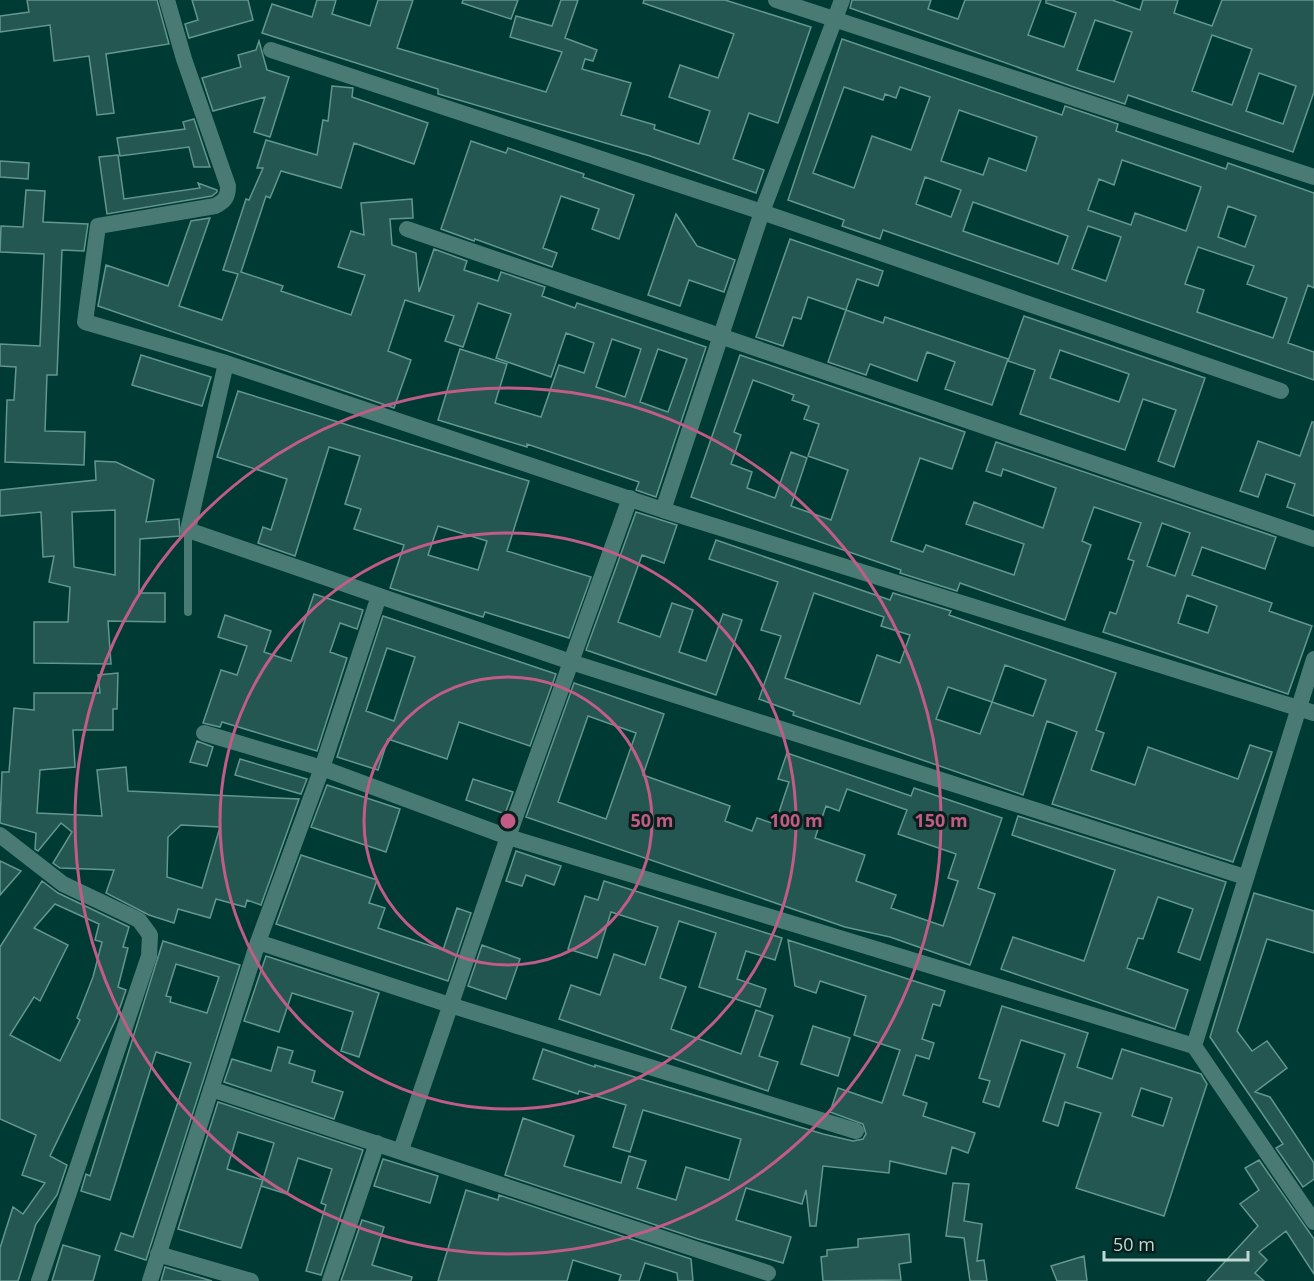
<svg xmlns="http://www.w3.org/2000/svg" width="1314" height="1281" viewBox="0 0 1314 1281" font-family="'Open Sans',sans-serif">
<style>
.building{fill:#245751;stroke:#63968f;stroke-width:1.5;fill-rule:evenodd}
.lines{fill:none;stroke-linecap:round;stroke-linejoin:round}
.service{stroke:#497b74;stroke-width:8}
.minor{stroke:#497b74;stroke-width:16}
.ring{fill:none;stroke:#c15c86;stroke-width:3}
.centre{fill:#c15c86;stroke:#081e1b;stroke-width:3}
.ring-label{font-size:18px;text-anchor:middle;font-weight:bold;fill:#c15c86;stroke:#081e1b;stroke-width:6;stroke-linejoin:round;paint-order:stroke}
</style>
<rect width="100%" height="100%" fill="#003a35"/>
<path class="building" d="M27,0h130l12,44 -63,10 8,59 -17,2 -8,-59 -35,5 -4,-36 -50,7v-16l29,-4z
M192,0h56l5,20 -64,18 -4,-14 13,-4z
M317,0h19l-4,14 38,12 8,-26h35l-16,48 149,44 16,-40 -52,-15 6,-21 36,10 9,-26h17l-13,38 32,12 -4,11 -8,-2 -3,10 49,14 -10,32 34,10 -1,4 45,15 11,-33 -41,-14 11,-32 38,13 16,-44 -91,-31 1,-3h81l86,27 -33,96 -29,-10 -16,46 31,11 -8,23 -106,-37 -212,-62v-5l-176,-56 10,-29 40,13z
M463,0h55l-7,19 -49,-16z
M852,0h79l-3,9 30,10 7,-19h76l-13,35 36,12 12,-34 -30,-10v-3h66l28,10 3,-10h35l-4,13 38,13 10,-26h92v92l-21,60 -165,-57 -3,9 -54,-18 -221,-78zM1095,20l37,12 -18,50 -37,-12zM1212,35l40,14 -20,56 -40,-14zM1259,73l37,13 -13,38 -37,-13z
M842,39l220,76 3,-9 53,18 -2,7 110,38 2,-6 86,30v95l-6,-3 -20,58 26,9v28l-431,-150 -3,9 -38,-13 2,-6 -56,-20zM844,87l39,13 2,-6 11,4 4,-11 30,10 -19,53 -39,-14 -18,52 -41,-15zM959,110l78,27 -11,34 -37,-13 -6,17 -42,-14zM1122,160l79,27 -15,44 -51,-18 -4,12 -43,-15 11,-31 15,6zM925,177l36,13 -10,27 -35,-13zM973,202l95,34 -10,28 -95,-33zM1228,206l28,10 -11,31 -27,-10zM1088,226l33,11 -15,44 -34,-12zM1198,247l56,19 -7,18 40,14 -14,40 -76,-26 7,-22 -19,-6z
M259,41l8,29 22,7 -19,60 -16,-5 11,-35 -52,14 -11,-33 39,-11 -3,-12 18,-5z
M332,86l21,2 -1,9 76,26 -14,41 -60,-21 -13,45 -60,-17 -11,27 -4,-2 -25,76 42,14 -2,5 70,24 14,-40 -27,-8 13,-36 13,4 -3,-32 51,-4 1,19 -23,1 2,26 24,8 3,39 15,-43 33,12 -3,9 34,11 3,-9 44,15 -3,9 33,12 2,-5 129,44 -50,150 -20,-7 3,-8 -112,-38v3l-89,-27 22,-71 47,15 -12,39 46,14 18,-52 25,8 10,-30 -28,-10 -15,44 -55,-19 15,-44 -33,-11 -15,44 -18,-6 9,-25 -49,-16 -17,51 23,9 -17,48 -296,-102 8,-41 62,21 23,-65 19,-3 -31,88 43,14 16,-46 -15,-4 23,-71 3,1 14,-32h-6l9,-28 51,15 6,-35 5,1zM612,339l29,10 -16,48 -29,-10zM658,349l29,10 -19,53 -28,-10z
M194,119l16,48h-16l-5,-20 -69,9 -3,-18 68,-9 -2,-7z
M471,141l35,12 2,-5 76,26 -1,3 51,18 -15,44 -27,-10 7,-20 -38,-13 -18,52 14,5 -5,14 -77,-28 -1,2 -33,-12z
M118,155l6,44 76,-11 -2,-5 19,7v2l-5,4 -105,18 -8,-57z
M0,161l29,2 -1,16 -28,-2z
M26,190l19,1 -2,31 45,2 -4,27 -22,-1 -5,125h-10l-2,56 40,1 -1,33 -79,-3 2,-62h7l2,-33 -16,-1v-22l40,2 4,-92 -44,-2 1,-26 22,1z
M676,214l21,32 38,14 -11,32 -35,-12 -9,26 -32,-11z
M790,239l93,32 -5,15 -21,-7 -11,31 -38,-13 -7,22 -8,-2 -10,29 -27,-9z
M846,310l37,13 2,-6 123,42 -16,46 -47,-16 10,-27 -28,-10 -10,29 -47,-17 -4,11 -38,-13z
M1024,316l181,62 -31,89 -16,-6 18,-51 -33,-11 -18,51 -105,-36 15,-44 -27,-9zM1060,350l69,24 -10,28 -69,-24z
M141,355l70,22 -9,29 -70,-21z
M740,355l225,77 -13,37 -32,-11 -29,83 32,11 3,-7 88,30 10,-31 -58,-20 8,-22 69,26 13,-40 -53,-19 -2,7 -15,-5 10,-29 280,95 -11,32 -63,-22 -10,28 80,28 -3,8 43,15 -24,68 -185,-62 7,-20 6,2 18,-53 -6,-2 13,-36 -47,-16 -12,34 9,4 -26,75 -105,-37 -3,8 -57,-18 1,-3 -210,-73zM753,380l41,15 -2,5 17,6 -5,13 15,5 -11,32 40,14 -17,50 -40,-14 16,-48 -16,-6 -16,46 -28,-10 5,-16 -21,-8 10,-29 -7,-3zM1162,523l28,10 -15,43 -28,-10zM1187,595l30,11 -9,27 -30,-10z
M238,391l291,90 -22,70 84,26 -22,61 -84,-26 -2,5 -93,-29 14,-43 -50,-16 7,-20 -16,-5 15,-48 -31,-9 -34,109 -37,-13 5,-16 8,3 16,-51 -70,-22zM438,526l49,15 -9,29 -50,-15z
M1312,422h2v94l-27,-9 8,-23 -29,-10 -8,23 -18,-6 18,-50 42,15z
M95,461l21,1 38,18 -8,42 33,-3 1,17 -40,3 -1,54h26v29l-57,-1 3,43 -77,-1v-41h34l2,-35 -21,-5 5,-26 -11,1 -2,-45 -41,4v-26l96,-10zM115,510v65l-41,-8 -2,-55z
M636,512l41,13 -13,38 -22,-8 -24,67 42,15 12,-34 21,7 -14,42 27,9 17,-47 19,6 -26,75 -130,-45z
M716,540l174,60 3,-7 58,18 -2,4 167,58 -20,57 8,3 -13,37 44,15 13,-38 90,32 12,-34 22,7 -39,110 -181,-58 25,-72 -30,-11 -24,74 -230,-80 1,-3 -35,-13 22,-63 -20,-6 17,-48 -69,-23zM814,593l70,24 -3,9 29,9 -10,28 -23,-8 -17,49 -75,-26zM1005,665l41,15 -13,36 -41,-14zM948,687l44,15 -12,32 -44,-15z
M314,594l49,16 -6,19 -17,-6 -10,29 17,6 -30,93 -95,-29 -2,5 -17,-4 18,-53 16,5 10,-29 -29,-9 7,-22 46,16 -7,21 27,9z
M383,616l173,58 -26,72 -71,-24 -12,37 -59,-20 -10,31 -41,-13zM387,648l28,9 -21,64 -28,-10z
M118,673l-1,36h-4v21h-40l2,37 -35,3 -3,43 65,3 -5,-46 29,-3 2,24 171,8 -38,106 -14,-5 -2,7 -29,-8 -6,19 -32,-9 -4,14 -25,-8 -43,-22 8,-23 -54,-2 -7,-5 19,-31 -11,-9 -23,28 -3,-2 1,-16 -36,-10 2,-51h7l5,-64 20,2v-17h66l-2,-18zM181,825l39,2 -18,61 -35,-11 1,-40z
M574,683l90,31 -21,61 87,31 -5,15 27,10 5,-13 18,6 14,-42 -11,-3 9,-26 124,43 3,-8 88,30 -24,70 17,6 -25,71 -80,-28 -45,-10 -319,-110zM588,716l48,17 -30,86 -48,-17zM847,789l60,21 -9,24 58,20 -8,24 10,3 -15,45 -52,-18 5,-13 -40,-14 9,-26 -50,-17 11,-32 13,5z
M197,741l16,6 -6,19 -17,-4z
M240,759l67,20 -6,15 -66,-19z
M473,779l40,13 -8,22 -39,-14z
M327,785l73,24 -14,43 -75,-25z
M1018,816l208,66 -26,78 -22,-8 15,-43 -35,-12 -15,42 -5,-1 -11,30 61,22 -13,39 -174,-60 12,-32 71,24 31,-91 -103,-35z
M516,851l45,15 -7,19 -28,-10 -4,11 -16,-5z
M301,855l76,25 -8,23 16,5 -7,20 65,22 14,-42 14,5 -23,68 -172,-57z
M0,861l21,10 -21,24z
M42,881l16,12 71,34 -6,20 5,1 -10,39 8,3 -10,29 -66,137 17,9 -10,30 -21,29 -18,57h-18v-33l13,-41 10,7 22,-31 -23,-8 14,-40 -36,-16v-172zM55,904l44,20 -4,16 7,2 -9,35 -16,41 3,2 -20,41 -50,-26 24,-38 6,4 28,-56 -34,-17z
M604,881l178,57 -7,22 -29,-9 -9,28 29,10 -6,18 -61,-20 17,-54 -37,-12 -19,57 26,9 -15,42 70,25 15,-44 17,6 -14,40 19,6 -10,29 -209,-72 12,-34 29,10 14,-41 31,11 13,-38 -47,-15 -14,46 -29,-9 17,-53 13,4z
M1254,893l60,18v42l-47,-14 -30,92 15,20 15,-10 20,27 -32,24 15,5 44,66v16l-11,8 -27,-39 7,-4 -73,-107z
M788,940l157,51 -5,15 -7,-2 -11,35 12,4 -5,16 -13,-4 -13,40 24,8 -4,13 52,17 -7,20 -16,-6 -6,27 -56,-13 -1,12 -66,-7 -7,60h-6l-4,-36 -4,14 -56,-16 -10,32 55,17 -8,26 -85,-24 -193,-64 18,-57 51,18 -10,30 57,17 8,-27 17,5 -9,27 39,12 10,-33 43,13 12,-41 -98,-29 -13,42 -17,-5 13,-42 -47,-14 -1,3 -45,-15 10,-30 52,18v-2l228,69 30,7 10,-2 3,-5 -3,-10 -33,-12 8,-24 44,15 18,-53 -46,-15 12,-39 -46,-15 -4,12 -21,-7z
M163,941l77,24 -94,295 -31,-10 6,-17 12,4 58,-174 -35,-11 -46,148 -29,-9 5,-17 4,2zM176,964l43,13 -12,36 -37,-11 1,-5 -5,-1z
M482,945l38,14 -14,40 -38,-13z
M266,956l113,37 -20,64 -18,-6 12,-39 -61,-19 -13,39 -35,-11z
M1002,1006l86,27 -11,34 35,12 10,-30 79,25 6,10 -43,132 -88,-28 25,-75 -36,-11 -7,24 -15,-5 22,-67 -44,-14 -22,67 -16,-5 7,-21 -11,-3zM1141,1088l31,10 -9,28 -31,-10z
M813,1026l37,12 -12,38 -37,-12z
M278,1047l15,4 -4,12 26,8 -3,11 31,10 -9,27 -110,-37 8,-23 39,12z
M218,1102l145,48 -42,125 -15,-4 20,-66 -5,-2 11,-34 -34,-11 -11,36 -26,-8 13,-43 -36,-11 -11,37 36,11 -22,68 -63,-19z
M383,1159l55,17 -8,27 -56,-17z
M1259,1160l55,79v35l-28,-43 -27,21 8,8 -12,13 9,8h-57l51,-55 -18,-22 19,-14 -14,-22z
M953,1183l16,1 -5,37 18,3 -5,37 7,-1 3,21h-17l-6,-43 -18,-2z
M466,1190l32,10 1,-5 192,64 2,22h-15l-1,-8 -32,-10 -6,18h-20l2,-6 -48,-15 -6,21h-129z
M362,1220l22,7 -12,38 40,12 -1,4h-70z
M909,1234l2,28 -12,2 2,16 -78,1 -2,-24 6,-1v-6l31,-3v-8z
M63,1245l37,11 -7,25h-41z
M1084,1256l3,25h-30l-6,-15z
M165,1267l47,14h-51z"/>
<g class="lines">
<path class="service" d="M188,612v-82"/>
<path class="minor" d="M167,0l17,59 44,127c0,11 -3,15 -13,20l-117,20 -13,96 141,41 437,147 651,203
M776,0l538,177
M271,50l491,162 519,179
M407,229l907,310
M226,363l-38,167 383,132 674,215
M663,510l99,-298 80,-212
M204,733l118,35 186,69 686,209 120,-387
M0,835l63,49 76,36 11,15 -1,21 -110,325
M258,942l192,63 406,126
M1194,1046l120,176
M211,1089l557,184
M401,1150l107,-313 122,-339
M158,1254l93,27
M150,1281l108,-339 64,-174 57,-172
M330,1281l47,-138"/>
</g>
<g class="ring">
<circle cx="508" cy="821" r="144"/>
<circle cx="508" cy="821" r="288"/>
<circle cx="508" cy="821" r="433"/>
</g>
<circle cx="508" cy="821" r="9" class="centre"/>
<g class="ring-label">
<text x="652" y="827">50 m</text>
<text x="796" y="827">100 m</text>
<text x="941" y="827">150 m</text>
</g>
<path d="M1104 1251v9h144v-9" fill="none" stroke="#bfd9d5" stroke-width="3"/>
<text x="1113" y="1251" font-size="18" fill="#bfd9d5" stroke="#081e1b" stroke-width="4.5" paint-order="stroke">50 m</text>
</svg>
